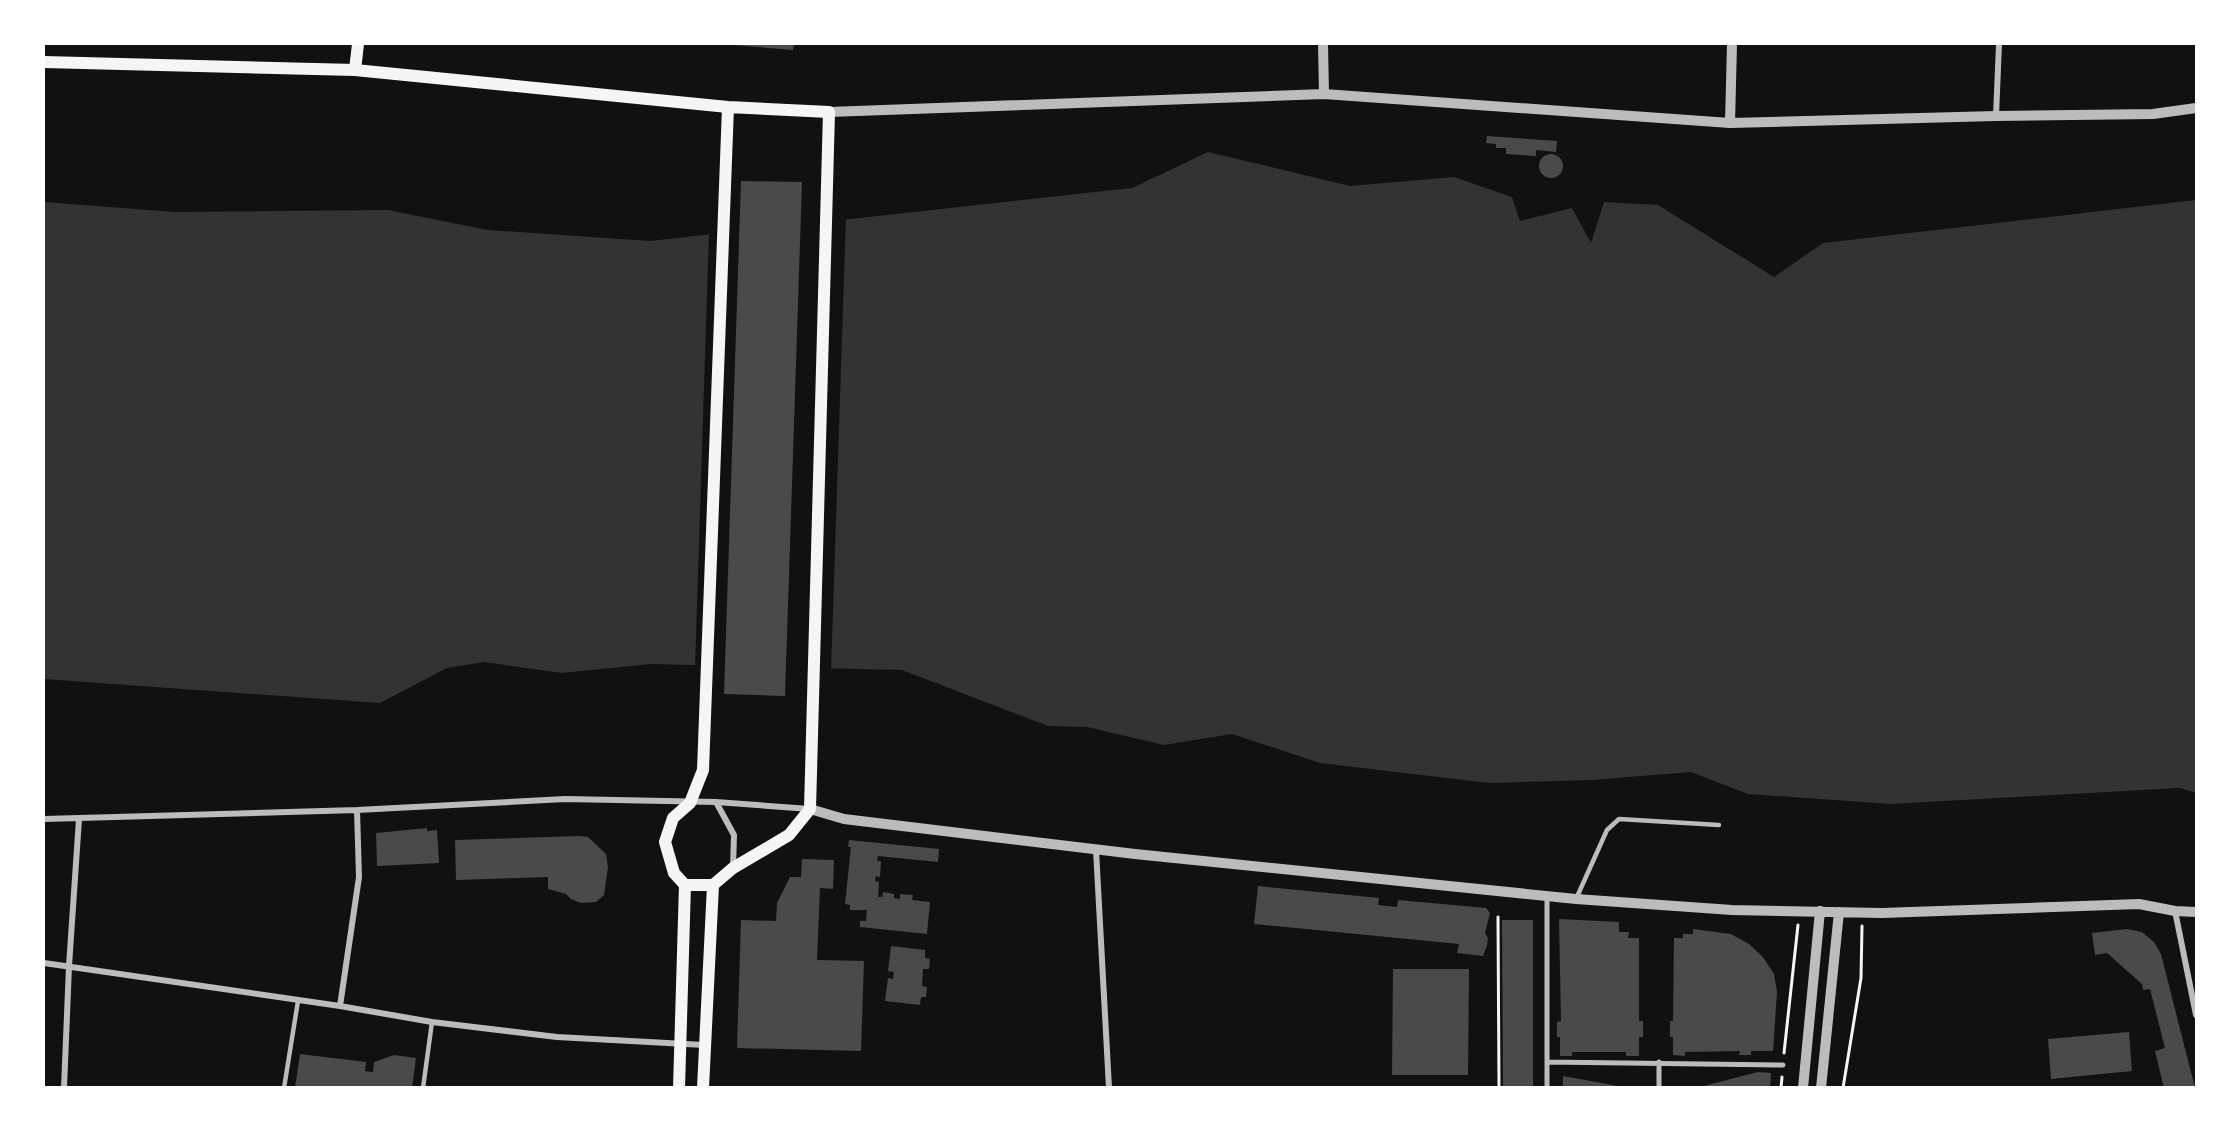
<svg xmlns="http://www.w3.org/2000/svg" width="2240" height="1131" viewBox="0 0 2240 1131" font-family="Bitter,serif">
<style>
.water{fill:#333}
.pier{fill:#111}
.building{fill:#4a4a4a}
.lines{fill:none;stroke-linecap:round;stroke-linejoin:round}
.path{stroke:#f5f5f5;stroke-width:3}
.service{stroke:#bcbcbc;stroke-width:4.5}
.pedestrian{stroke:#bcbcbc;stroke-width:5}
.minor{stroke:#bcbcbc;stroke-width:6}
.tertiary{stroke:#bcbcbc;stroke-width:10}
.secondary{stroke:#f5f5f5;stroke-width:12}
</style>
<rect width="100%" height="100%" fill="#111"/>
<path class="water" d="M1208,152l142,34 104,-9 58,20 8,24 52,-13 19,35 13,-41 54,3 116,72 49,-34 373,-43v593l-17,-5 -288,16 -143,-10 -57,-22 -99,8 -103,3 -169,-20 -88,-29 -68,11 -77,-18 -39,-1 -146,-56 -252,-6 -88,9 -78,-11 -37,6 -67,35 -336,-24v-477l131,10 213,-2 100,20 162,11 482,-53z"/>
<path class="pier" d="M846,216l-15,455 -136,-3 14,-437z"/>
<path class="building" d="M733,44h61l-1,6 -60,-5z
M1487,136l70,5 -1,11 -20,-2v6l-30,-2v-6h-10v-4l-10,-1z
M1539 166a12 12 0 1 1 24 0a12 12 0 1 1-24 0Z
M741,181l61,1 -17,514 -61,-2z
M427,828v3l10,-1 2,33 -62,3 -1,-33z
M579,836l9,1 18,17 2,13 -4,28 -8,7 -15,1 -10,-4 -5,-5 -18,-5v-12l-92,3 -1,-40z
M849,840l90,9 -1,13 -60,-6 -1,5h4l-1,16 -4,-1 -1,5 4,1 -1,15h4l1,-5 11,2v4l6,1v-5l13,1 -1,5 18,2 -3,32 -67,-7v-6h6l1,-11h-17v-5l-5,-1 6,-57h-3z
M802,859l32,1 -1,29 -13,-1 -3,72 47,1 -3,90 -124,-3 4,-128 35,1 1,-18 13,-26h11z
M1258,886l121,12 -1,7 19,2 1,-7 88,8 4,5 -5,20 3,5 -1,7 -4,11 -26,-3 2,-9 -205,-20z
M1559,919l60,3v10h10l-1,6h11v83h4v16h-4v19h-13v-4h-54v4h-12v-19h-3v-15l4,-1z
M1502,920h31v168h-30z
M1693,929l38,5 18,10 14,13 11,17 3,18 -4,59h-22v4h-12l1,-4 -55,1v4l-12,-1v-18h-3v-16h3l1,-83h9v-4h10z
M2127,929l15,3 12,10 7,12 34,134h-31l-9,-37 10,-3 -15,-59 -7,1 -1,-6 -35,-31 -12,2 -3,-22z
M891,946l34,4v8l5,1 -1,10h-6l-1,17 5,1 -1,10h-5l-1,8 -35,-4 3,-23 5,1 1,-7 -6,-1z
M1393,969h76l-1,106h-76z
M2129,1032l3,39 -81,8 -3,-40z
M300,1054l66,8 -1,9 8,1 1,-10 20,-7 22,3 -4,30h-117z
M1758,1072l13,1 -1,15h-74z
M1563,1076l55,10v2h-55z"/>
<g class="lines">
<path class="path" d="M1498,917l1,171
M1784,1053l14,-128
M1781,1088l1,-11
M1843,1088l18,-110 1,-52"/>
<path class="service" d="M1576,899l31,-69 12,-11 100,6
M284,1088l14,-87
M423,1088l9,-66"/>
<path class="pedestrian" d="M1547,896v192
M1547,1062l236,3
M1659,1062v26"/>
<path class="minor" d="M1996,116l3,-72
M716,802l18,33 -1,33
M44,819l313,-9 208,-11 151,3 94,7
M1096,850l13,238
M2175,911l21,104
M44,963l296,43 92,16 125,15 147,8
M340,1006l19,-129 -2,-67
M64,1088l5,-122 10,-147"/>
<path class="tertiary" d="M1323,44l1,50
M829,112l495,-18 406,29 266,-7 157,-2 43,-6
M1730,123l2,-79
M810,809l34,10 291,35 441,45 156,11 150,3 257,-9 36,7 21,1
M1803,1088l17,-177
M1821,1088l18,-176"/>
<path class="secondary" d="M44,62l311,8 373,37 101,5 -19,697 -21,26 -56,33 -20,17h-28l-11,-12 -9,-31 8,-24 17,-15 13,-33 25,-663
M355,70l3,-26
M679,1088l6,-203
M703,1088l10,-203"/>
</g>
<rect width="2240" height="1131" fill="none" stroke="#ffffff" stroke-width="90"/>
</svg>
